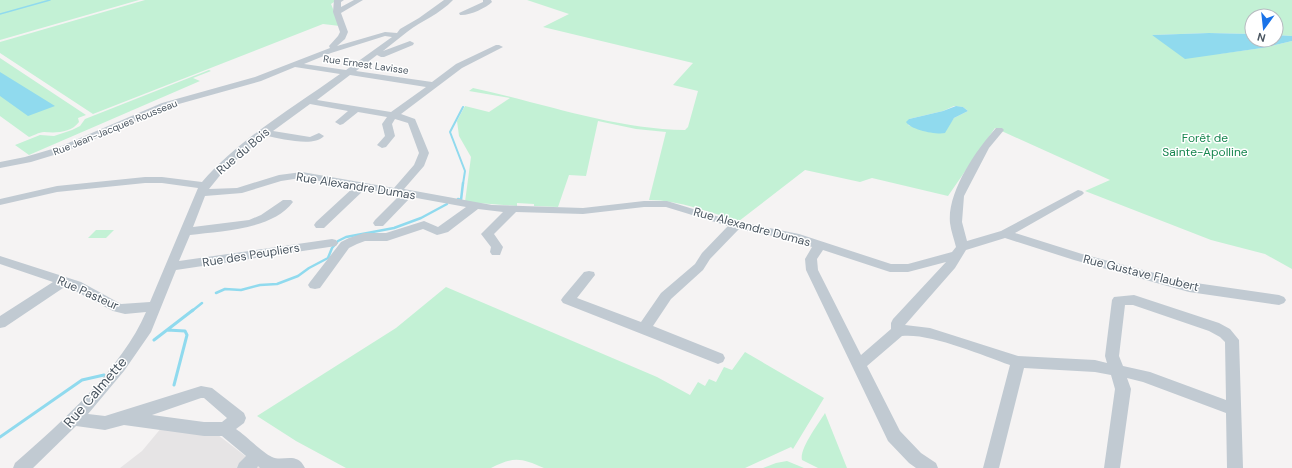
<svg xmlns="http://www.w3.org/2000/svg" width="1292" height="468" viewBox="0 0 1292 468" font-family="'DM Sans',sans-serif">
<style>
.education{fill:#e6e4e5}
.green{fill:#c3f1d5;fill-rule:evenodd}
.water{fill:#90daee}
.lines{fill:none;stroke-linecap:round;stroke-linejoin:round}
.stream-far3{stroke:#90daee;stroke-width:1.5}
.stream-far2{stroke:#90daee;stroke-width:2}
.stream-far1{stroke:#90daee;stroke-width:2.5}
.stream{stroke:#90daee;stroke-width:3}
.minor{fill:#c1cad2;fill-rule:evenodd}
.labels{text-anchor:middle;stroke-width:3;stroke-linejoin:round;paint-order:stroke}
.far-street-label{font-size:10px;fill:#4a5661;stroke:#fff}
.park-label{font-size:12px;fill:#17864f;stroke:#fff}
.street-label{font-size:12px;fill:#4a5661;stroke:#fff}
.near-street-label{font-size:14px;fill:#4a5661;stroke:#fff}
</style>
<rect width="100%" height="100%" fill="#f5f3f3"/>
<path class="education" d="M162,427l56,8 43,33h-141l22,-17z"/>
<path class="green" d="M0,0h139l-139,40z
M145,0h192l-6,4 9,22 -17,-2 -230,90 -93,-61v-11z
M527,0h765v36l-16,-1v-19h-24v18l-43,-1 -57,2 66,19 44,-6 30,-7v228l-27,-15 -54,-14 -126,-49 25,-11 -115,-52 -47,68 -76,-18 -12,4 -55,-12 -66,51c-29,-8 -59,-21 -90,-21l17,-68 -30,-3 -38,-8 -12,55 -17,-1 -11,32 -24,-1v-2l-17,-1v3l-52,-4 6,-45 -12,-21 -2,-15 8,-15 24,6 21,-14 -41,-7 4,-3c70,15 140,41 212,42l3,-3 10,-36 -25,-6 20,-22 -150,-36 26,-13zM954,106l9,1 5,4 -14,7 -11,15 -21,-3 -14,-5 1,-6 34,-8z
M0,58l86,57 -8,3 1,4c-8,11 -23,11 -35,10 -5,0 -11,4 -15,5l-29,-21z
M209,70l2,1 -18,7 7,3 -171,74 -14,-10 25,-10 14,1 18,-6 8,-4 5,-7z
M96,230h18l-8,8h-18z
M446,287l211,90 33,18 8,-13 7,4 4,-7 7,3 8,-15 8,3 13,-18 79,46 -31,51 -2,-2 -46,21h-201c-23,-10 -30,-12 -53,0h-145l-50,-27 -39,-25 139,-88z
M825,413l22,55h-29l-16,-8c-3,-11 17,-37 23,-47z
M787,461l17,7h-41l13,-5z"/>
<path class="water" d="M1209,33l43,1v6h24v-5l16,1v5l-30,7 -77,11 -33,-24z
M0,72l55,34 -27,10 -28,-20z
M956,106l7,1 5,4 -14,7 -9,15c-9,2 -34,-3 -39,-11l3,-3 34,-8z"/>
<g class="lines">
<path class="stream-far3" d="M0,14l50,-14"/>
<path class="stream-far2" d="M463,107l-13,25 15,39 -2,13"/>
<path class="stream-far1" d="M458,199l3,1 2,-17
M216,293l9,-4 16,1 19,-5 17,-1 21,-8 11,-8 19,-10 4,-10 6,-7 8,-4 48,-9 27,-10 26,-14
M192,311l10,-8"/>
<path class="stream" d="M167,330l18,1 2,4 -13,50
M154,340l39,-30
M0,437l82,-57 22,-5"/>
<path class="minor" d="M334,0h10l-3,2v5l13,-7h9l-22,13 7,19 -3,7 -8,7 48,-14 12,1 3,-4 19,-11 25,-18h9c-13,14 -32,21 -46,32 -8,6 -16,13 -24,19l27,-10 4,2 -1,2 -29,12h-3l-4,-2 -21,16 76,11 24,-18 40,-19h3l4,2 -41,21 -61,46 14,5 14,34 -5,13 -20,23 88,16 91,3 61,-7h23l59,18 73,15 92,30h17l44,-12 4,-5c-2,-8 -5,-16 -6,-24 -3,-31 26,-73 46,-95h6l2,2 -15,18 -25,48 -2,26 5,19 34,-10 77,-41 4,1 2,2 -2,2 -67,38 67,21 107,28 90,13 5,2 2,3 -2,3 -5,2 -90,-13 -115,-32 -69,-22 -39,12 -11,18 -50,57 25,3 88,28 77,4 12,3 -2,-7 7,-56 2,-3 20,-2 85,28 11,6 9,11 4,128h-16l-1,-55 -83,-31 -16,-4 4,11 -11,79h-16l11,-79 -4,-14 -16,-3 -71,-4 -25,100h-16l27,-103c-29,-10 -79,-32 -108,-29l-35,30 33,65 21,22 15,10 2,5h-22l-7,-5 -21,-22 -82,-171 -1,-11 7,-12 -20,-7 -53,-11 -29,30 -7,11 -32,29 -18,27 70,28 2,4 -2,4 -5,2 -155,-61 -2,-3 2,-3 21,-25 5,-1 5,1 1,3 -18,23 64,24 20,-29 34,-29 7,-11 26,-27 -62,-19h-22l-61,7 -67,-2 -22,22 9,13 -3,8h-8l-2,-3 1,-5 -10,-13 22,-22 -25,-3 -30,23 -7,2 -4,1 -14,-6 -36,12h-22l-8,3 -8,4 -29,40 -5,1 -5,-1 -2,-3 2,-3 31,-40 8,-4 15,-5h22l38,-12 14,6 28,-20 -55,-10 -28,29h-8l-2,-3 2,-3 25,-25 -35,-6 -41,39h-8l-2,-3 2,-3 38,-35 -52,-9 -8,1 -13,2 -39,12 -37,3 -12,31 56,-7 12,-5 22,-15h8l2,2c-21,28 -72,29 -103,33l-11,26 153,-22 4,1 2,3 -2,3 -160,24 -25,62 -27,39 -36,43 17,2 96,-30 11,2 32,25 2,5 -2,5 -8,6c9,6 27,24 36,28 11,5 25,-6 33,11h-45l-2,-2 -1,2h-20l2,-5 7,-7 -24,-20h-18l-80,-11 -19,5 -29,-4 -43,42h-20l2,-5c45,-39 108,-96 131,-151l-21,2 -12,-3 -47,-25 -61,41 -5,1v-12l53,-34 -53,-18v-8l81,26 40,22 29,-2 48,-114 -36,-5h-17l-88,9 -57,13v-6l57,-13 88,-9h17l40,5c37,-43 92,-75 138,-108l-45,-7 -34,14 -93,26 -101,44 -36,11 -31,6v-6l25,-5 34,-10 103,-44 93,-26 75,-29 -1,-2 9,-10 2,-4 -7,-20zM385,36l7,1 -46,33 -42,-6 27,-11zM350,75l76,12 -35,25 -74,-12zM310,104l38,7 -13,11 5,3 3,-1 15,-12 29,5 -5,7 3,12 -8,9 5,3 4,-1 9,-11 -3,-12 3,-5 13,4 11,30 -5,12 -20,23 -92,-16 -23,3 -42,13 -28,1 17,-21 40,-32c15,2 47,12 58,0l-5,-3 -9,4 -37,-6zM823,250l67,22h18l38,-10 -53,57 -2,4v6l-30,26 -43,-85 -1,-11zM1125,305h8l76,26 11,6 5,5 1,58 -76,-28 -27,-6 -4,-10zM201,398h3l23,20 -5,4h-18l-52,-7z
M483,0h8l1,2c-6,6 -23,14 -32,13l-1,-2 24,-11z"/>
</g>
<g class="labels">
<g class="far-street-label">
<text transform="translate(366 64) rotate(8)" y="4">Rue Ernest Lavisse</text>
<text transform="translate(115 127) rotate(-22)" y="4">Rue Jean-Jacques Rousseau</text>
</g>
<g class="park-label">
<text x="1205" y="142">Forêt de<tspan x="1205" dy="14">Sainte-Apolline</tspan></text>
</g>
<g class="street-label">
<text transform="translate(243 151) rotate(-40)" y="4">Rue du Bois</text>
<text transform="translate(356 186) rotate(9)" y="4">Rue Alexandre Dumas</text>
<text transform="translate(752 227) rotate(15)" y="4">Rue Alexandre Dumas</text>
<text transform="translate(251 255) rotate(-9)" y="4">Rue des Peupliers</text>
<text transform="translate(1141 273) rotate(14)" y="4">Rue Gustave Flaubert</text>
<text transform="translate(88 293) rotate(24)" y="4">Rue Pasteur</text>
</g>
<g class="near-street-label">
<text transform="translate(95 392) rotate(-49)" y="5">Rue Calmette</text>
</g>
</g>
<g transform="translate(1264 28) rotate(195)"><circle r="19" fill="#ffffff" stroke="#b7bbc0"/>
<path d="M0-3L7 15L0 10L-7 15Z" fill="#1a73e8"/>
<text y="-6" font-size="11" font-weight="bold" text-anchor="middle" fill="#4a5661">N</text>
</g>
</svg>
